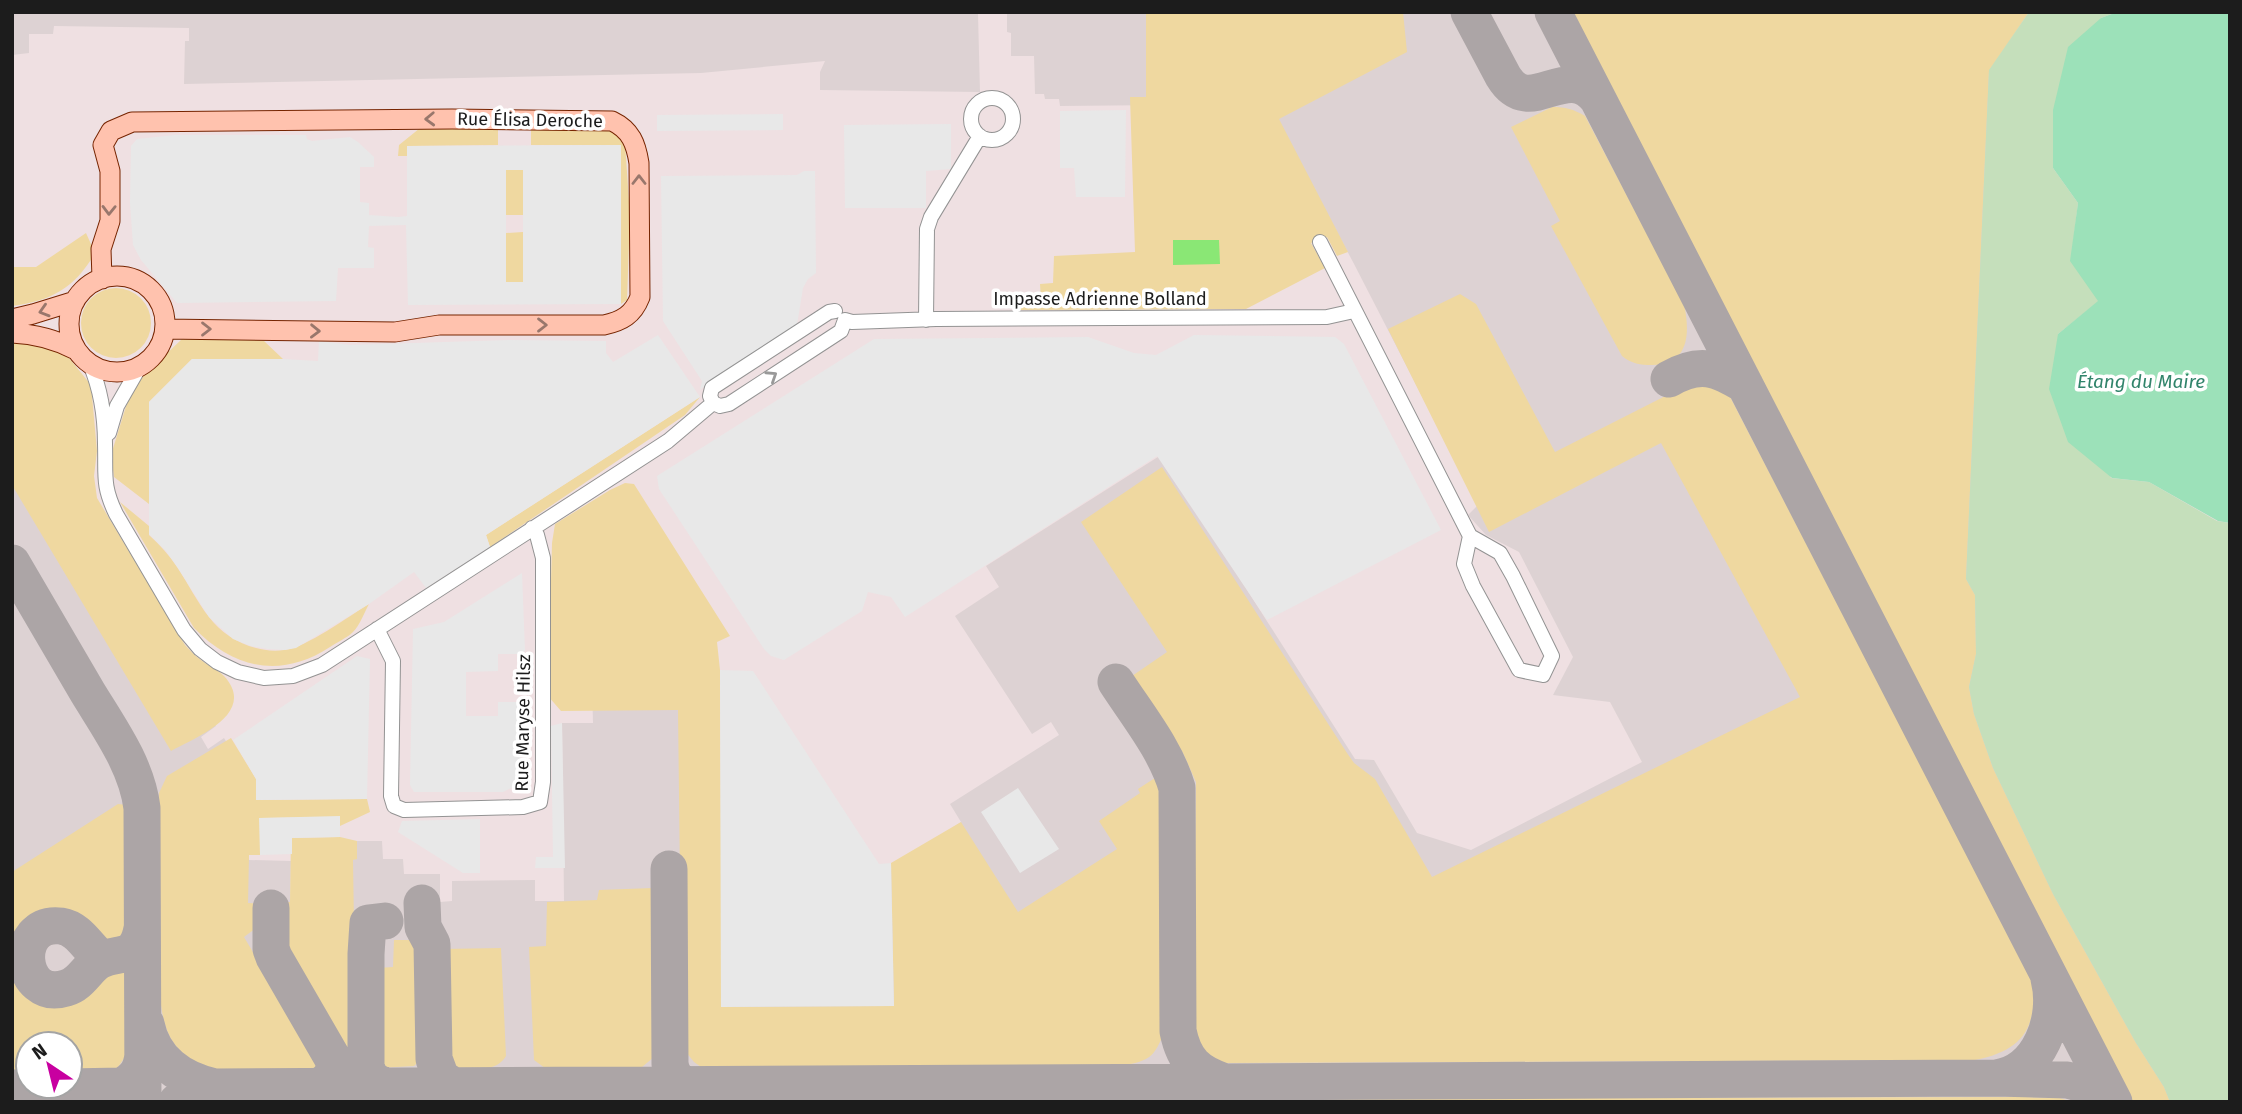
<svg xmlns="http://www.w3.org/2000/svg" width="2242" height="1114" viewBox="0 0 2242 1114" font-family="'Fira Sans',sans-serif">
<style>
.airport{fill:#ddd2d3;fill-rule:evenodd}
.grass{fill:#efd8a0}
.wetland{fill:#c5dfbb}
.pitch{fill:#8ae775}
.parking{fill:#e8e8e8;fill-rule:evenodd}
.water{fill:#9ce1b9}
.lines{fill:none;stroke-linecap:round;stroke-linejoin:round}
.taxiway{stroke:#aca5a6;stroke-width:37}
.street-casing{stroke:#939393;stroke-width:16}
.secondary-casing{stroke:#762400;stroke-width:21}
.street{stroke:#fff;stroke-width:14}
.secondary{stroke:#ffc2ae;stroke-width:19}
.oneway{stroke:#99776c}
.oneway2{stroke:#999}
.labels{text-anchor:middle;stroke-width:7;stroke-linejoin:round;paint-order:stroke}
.street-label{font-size:18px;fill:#1c1c1c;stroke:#fff}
.water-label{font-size:19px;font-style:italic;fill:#31846b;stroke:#fff}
</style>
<rect width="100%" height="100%" fill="#efe0e2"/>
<path class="airport" d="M12,12h2017l-40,59 241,1031h-2218v-726l204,350 -15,11 7,12 16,-11 25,40v82l42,1 -1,42 63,-44 4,-1v-17h25l1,18h20l1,15h36v28l12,-1v-20l83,-1v21h29l-2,-178h31l-2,-78 126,-3 1,362 178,-138 65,-44 -11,-18 109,-69 -8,-13 -19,12 -77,-118 44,-29 -13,-21 175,-111 194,304 19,1 43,73 54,17 171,-88 -32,-60 -57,-7 20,-38 -54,-105 -33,-17 -18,-20 10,-10 -125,-243 -84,-158 -209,2 -1,-7h-14l-1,-5h-9l-1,-38h-23v-23l-4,-1v-19l-29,1 2,78 -160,-2v-18l5,-11 -124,12 -517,11 1,-43h4v-13l-135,-2 -1,8h-24v19l-17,2zM28,1044h42v42h-42z"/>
<path class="grass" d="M1146,12h257l4,40 -128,67 69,133 -11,4 -10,-19 -16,6 14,25 -79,41 -226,1 -9,-8 30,-2 -1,-16 13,-1 1,-27 81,-4 -5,-155h16z
M1573,12h456l-40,59 -23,508 9,16 1,59 -7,33 5,27 19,54 60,126 83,149 28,44 6,15h-37z
M1552,107c14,0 21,2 33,9l99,188c6,28 6,61 -32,61 -12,0 -20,-1 -30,-9l-71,-130 9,-5 -49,-94z
M498,123v22l-91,1v10h-9l1,-11 26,-21z
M531,123l86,6 8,14 5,73 -3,84 -6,4v-159h-90z
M506,170h17v45h-17z
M523,232v50h-17v-49z
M86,233l9,20c-20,35 -44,48 -83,53v-39h24z
M81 323a35 35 0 1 1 70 0a35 35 0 1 1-70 0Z
M1460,294l16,10 79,148 134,-68c14,-2 26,2 39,9l305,587c5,48 -11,71 -58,80l-756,3 -21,-18 -5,-16 3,-247 -13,-29 -51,-77 35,-24 -86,-130 81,-55 185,286 7,10 21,16 57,98 368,-180 -139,-254 -172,89 -101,-203z
M240,336l24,5 19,18h-91l-43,43v102l-35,-27 -3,-22 16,-52 13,-24 42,-40z
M12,339l43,9 14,10 22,27 6,66 -3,25 3,22 88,147c5,5 10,11 16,15 7,6 16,9 23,16 34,37 -27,61 -53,75l-159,-266z
M700,397l-15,18 -195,132 -4,-12z
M625,483l9,1 96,152 -13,6 3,28 2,337 172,-1 -3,-143 70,-41 57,90 99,-63 -18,-28 41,-28 -2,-4 20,-13 5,73 4,176c-12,30 -13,36 -48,41l-418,1 -7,-5 -12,-15 -4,-337 -117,1 -13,-15 4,-153 3,-19 55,-34z
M120,502l29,24v9c11,10 20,20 28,32 11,16 20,35 32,50 16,22 48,37 75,33 22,-2 65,-34 85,-46 -5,9 -9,21 -16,28 -6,6 -16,10 -23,15 -49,32 -96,22 -136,-19z
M231,738l25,41 1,21 110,-1 3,13 -30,14v-9l-80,1v37h-11l-1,48 16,1 1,21 -13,6 -8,6 79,133h-104c-37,-9 -53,-27 -58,-65l-2,-212 8,-17z
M118,804l9,1v136h-30c-11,-15 -30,-31 -50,-23 -26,10 -41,32 -26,59 5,7 11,15 19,20 22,11 49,-4 59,-24l27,-1 1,82 -9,13 -18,11h-30v-34h-42v34l-16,-1v-205z
M340,837l17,4v18l-4,1 3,196 -7,-4 -70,-120v-29l11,-1 1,-64z
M653,888l3,160 -2,9 -12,10 -97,1 -11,-8 -5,-113 17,-1 1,-44 50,-2 2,-10z
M394,940h24l1,121 -5,5 -35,2 -2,-100 16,-1z
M501,948l5,108c-9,16 -30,12 -46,14l-12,-12 -5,-109z
M2026,1097l34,1 12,4h-1442l273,-3z"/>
<path class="wetland" d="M2029,12h88l-16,6 -48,150 25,35 -7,58 28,40 -41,33 53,144 38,4 68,39 13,2v579h-60l-6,-15 -28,-44 -83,-149 -60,-126 -19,-54 -5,-27 7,-33 -1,-59 -9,-16 23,-509z"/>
<path class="pitch" d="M1173,240h46l1,24 -47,1z"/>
<path class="parking" d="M1126,110l-1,87h-49l-2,-29h-14v-57z
M783,114v16l-126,1v-16z
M951,124v45l-25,2v37h-81l-1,-83z
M175,135h131l1,4 5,2 38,-4 8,5 16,15v10h-14v35l9,1v12l29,2 9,-1v-70l214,-1v159l-213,1 -2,-80 -37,1 -1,21 6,1v20h-36l-2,33 -159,2 -36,-43 -8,-15 -3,-42 1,-57 6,-7zM506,170h17v112h-17z
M804,171h11l1,102 -8,6 -5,9 -6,37 -84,54 -13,11 2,-9 -39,-60 -2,-145 136,-1z
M658,335l42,62 -214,138 4,12 -64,41 -12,-16 -45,32 -73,44 -11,2 -17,-1 -17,-3 -18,-7 -24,-22 -31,-49 -12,-17 -17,-17v-132l43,-43h91l35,2 1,-20 31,4 159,-5 97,1v12l7,9z
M1194,335l141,2 9,7 97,186 -174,90 -110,-164 -252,161 -14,-20 -23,-5 -6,19 -78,49 -13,-4 -7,-7 -105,-160 -2,-13 217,-137 214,-2 46,16 22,2z
M522,573l3,78 -7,3h-20v17l-32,1v44h32v-14h20l3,75 -6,9 -12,6h-89l-4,-7 3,-156 31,-7z
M357,656l13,3 -3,140 -111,1v-21l-23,-39z
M720,670l33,1 126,193 12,-1 3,143 -173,1z
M562,723l3,145h-30l1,-11h17l-2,-131z
M1018,788l41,61 -39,24 -39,-61z
M340,816v21l-48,1v16l-32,1 -1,-37z
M480,819v54h-17l-65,-41 4,-11z"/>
<path class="water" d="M2117,12h113v511l-12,-2 -69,-39 -37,-4 -44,-36 -19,-53 9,-55 40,-33 -28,-40 8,-58 -25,-35v-58l15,-63 33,-29z"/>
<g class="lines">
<path class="taxiway" d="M1469,12l34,64c27,45 62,-17 94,22
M1553,12l561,1090
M1669,379c31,-18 48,-11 76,6
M12,563c26,44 51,87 76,130 22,36 49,73 54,115l1,294
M1116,682c22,34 50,68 61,106l1,243c6,30 19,42 47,51
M669,869l1,195c2,11 6,16 16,21
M422,903l1,24 9,17 2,115 7,19 13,8
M271,908v41l3,8 59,102c3,14 -3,23 -17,28
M102,959c-14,-10 -22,-30 -41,-33 -50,-6 -43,77 5,62 15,-4 21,-20 33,-27 19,-11 36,2 43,-32
M146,1024c7,36 35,56 69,63
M1996,1078c44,-6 63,-60 53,-99
M384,1086l-13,-7 -5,-12v-113l2,-31 17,-2
M12,1088l110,-2c14,-8 19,-15 21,-31
M177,1102l23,-12 15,-3 1781,-9 71,2c18,4 29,10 43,22"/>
<defs>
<path id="street" d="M971 119a21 21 0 1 1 42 0a21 21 0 1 1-42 0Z
M1320,242l150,294 -6,28 9,22 46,84 24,5 9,-19 -39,-80 -13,-23 -30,-17
M926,320l1,-91 4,-12 49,-81
M90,364c11,26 15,52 15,80 1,31 -3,41 11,70l68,116 16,19 17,13 21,10 26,6 29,-2 29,-11 346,-224 45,-38
M713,403l7,3 9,-2 112,-73 4,-11 7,2 84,-3 391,-2 27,-6
M713,403l-3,-7 2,-8 117,-76 6,-1
M109,433l8,-27 23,-40
M377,629l16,32 -2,135 3,10 10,4 119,-3 17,-5 3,-20v-224l-6,-23 -5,-7"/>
<path id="secondary" d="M69 324a48 48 0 1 1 96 0a48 48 0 1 1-96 0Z
M102,279l-1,-30 9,-28v-50l-7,-26 8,-14 21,-9 320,-3 160,2c19,9 24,23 27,42l1,134c-7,18 -18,24 -36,28h-165l-44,7 -230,-3
M12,319l21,-5 42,-13
M12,333c24,1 43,6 64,17"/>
</defs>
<use href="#street" class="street-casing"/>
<use href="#secondary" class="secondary-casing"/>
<use href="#street" class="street"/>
<use href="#secondary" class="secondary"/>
</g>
<defs><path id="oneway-chevron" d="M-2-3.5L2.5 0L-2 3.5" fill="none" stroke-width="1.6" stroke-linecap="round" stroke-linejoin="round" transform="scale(1.75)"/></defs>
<g class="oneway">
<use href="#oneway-chevron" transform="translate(430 119) rotate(178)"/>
<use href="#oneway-chevron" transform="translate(639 180) rotate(-90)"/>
<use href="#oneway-chevron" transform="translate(109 210) rotate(91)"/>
<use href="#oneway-chevron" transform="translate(44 311) rotate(163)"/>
<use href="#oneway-chevron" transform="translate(542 325)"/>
<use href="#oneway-chevron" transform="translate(206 329)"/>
<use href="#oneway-chevron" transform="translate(315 331) rotate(1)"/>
</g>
<use class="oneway2" href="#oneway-chevron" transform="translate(772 376) rotate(-33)"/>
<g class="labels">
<g class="street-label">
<text transform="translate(530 120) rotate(1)" y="6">Rue Élisa Deroche</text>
<text x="1100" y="305">Impasse Adrienne Bolland</text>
<text transform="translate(523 723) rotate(-89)" y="6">Rue Maryse Hilsz</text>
</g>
<g class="water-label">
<text x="2141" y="388">Étang du Maire</text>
</g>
</g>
<rect width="2242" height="1114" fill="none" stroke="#1c1c1c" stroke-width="28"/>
<g transform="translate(49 1065) rotate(325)"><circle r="33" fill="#ffffff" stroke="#a4a4a4" stroke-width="2"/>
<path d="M0-5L12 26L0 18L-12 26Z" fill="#c800a0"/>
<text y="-10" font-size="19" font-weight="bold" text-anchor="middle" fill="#1c1c1c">N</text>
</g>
</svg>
